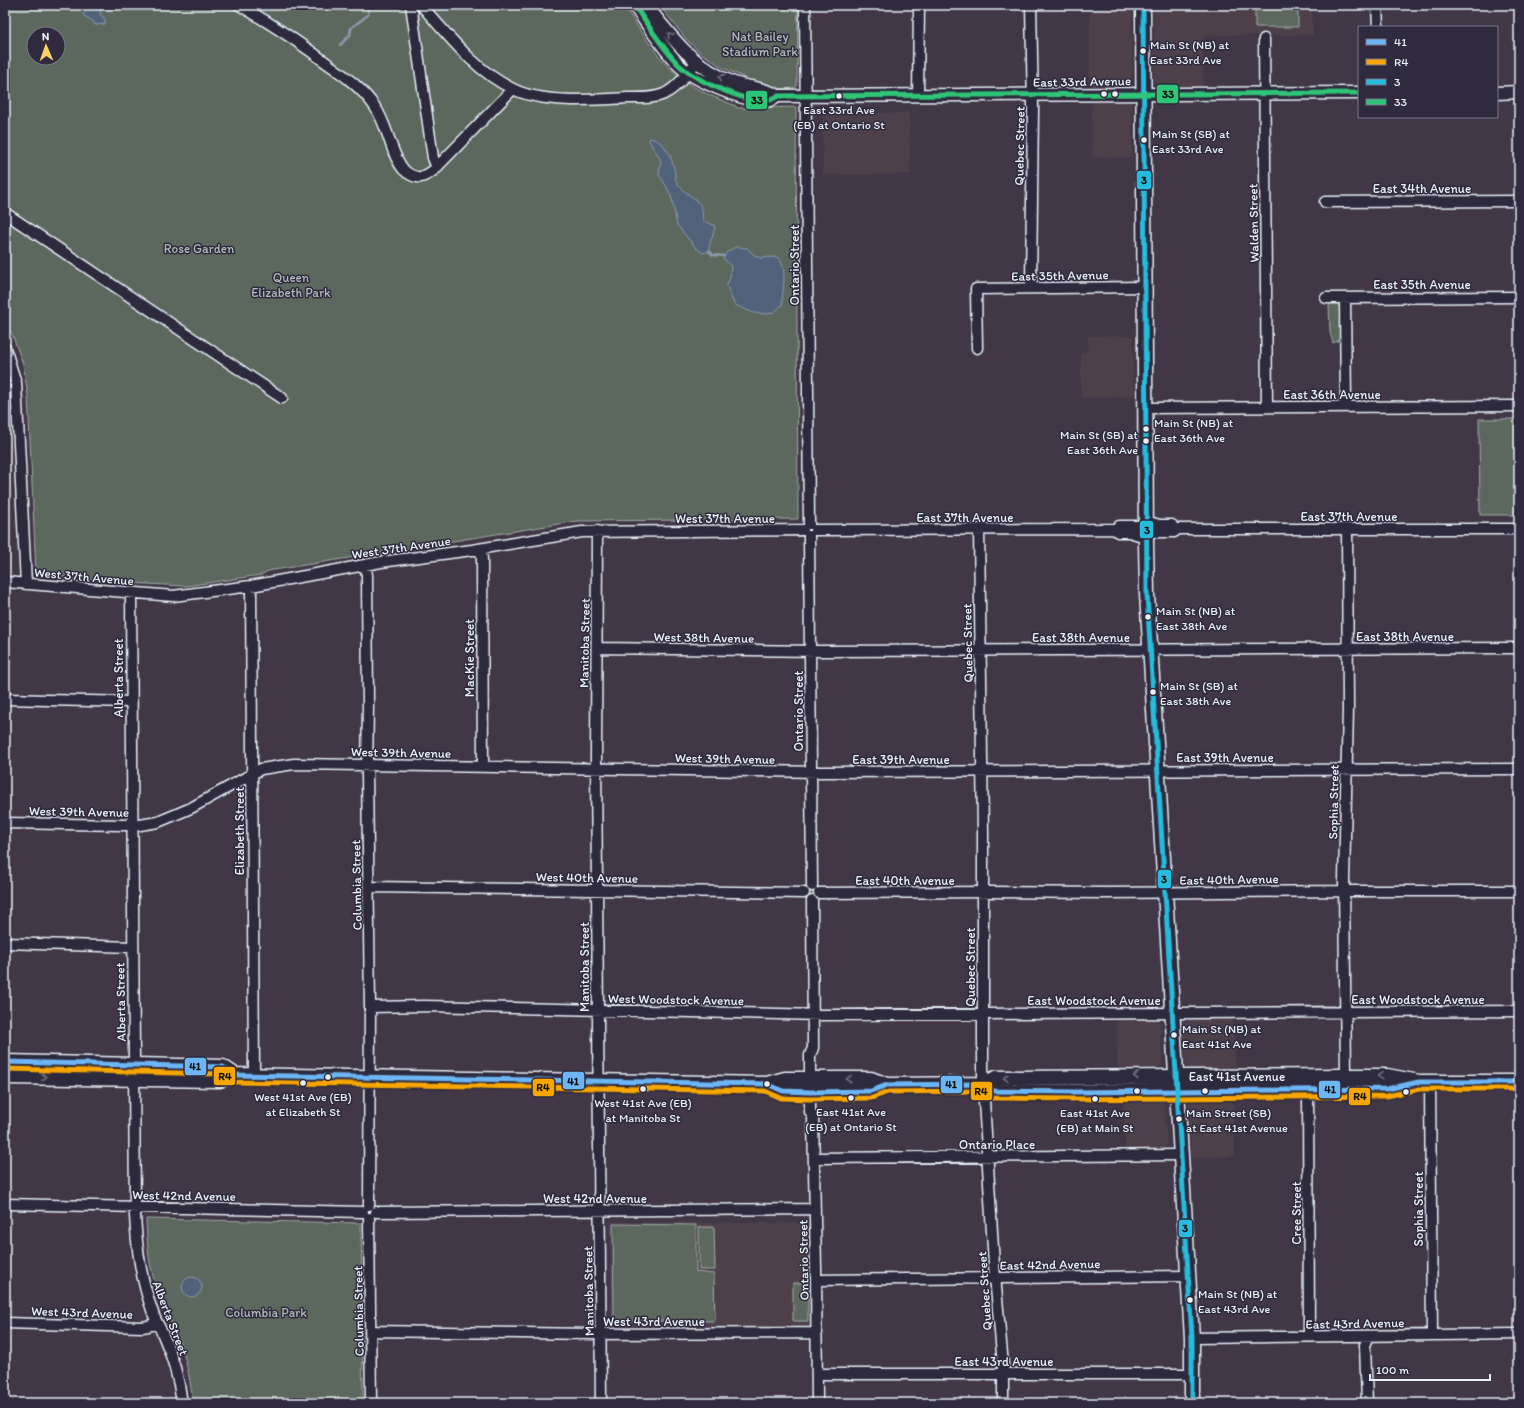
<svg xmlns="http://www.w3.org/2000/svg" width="1524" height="1408" viewBox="0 0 1524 1408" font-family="Itim,sans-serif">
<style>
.built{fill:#4e404c}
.green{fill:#5c685d;stroke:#a2acaa;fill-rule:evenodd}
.water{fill:#4f627a;stroke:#8c9bac}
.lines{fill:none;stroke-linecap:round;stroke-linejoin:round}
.stream{stroke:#8c9bac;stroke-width:2.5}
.minor-casing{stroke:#e8f1f8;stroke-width:13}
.tertiary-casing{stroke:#e8f1f8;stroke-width:15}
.secondary-casing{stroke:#e8f1f8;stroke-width:17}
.minor{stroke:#2f2a3d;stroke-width:10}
.tertiary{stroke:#2f2a3d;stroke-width:12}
.secondary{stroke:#2f2a3d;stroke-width:14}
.bus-1-casing{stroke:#2f2a3d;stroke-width:8}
.bus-2-casing{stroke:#2f2a3d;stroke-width:8}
.bus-3-casing{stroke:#2f2a3d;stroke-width:8}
.bus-4-casing{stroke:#2f2a3d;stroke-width:8}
.bus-1{stroke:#6db6f5;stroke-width:5}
.bus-2{stroke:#f7a600;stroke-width:5}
.bus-3{stroke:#26bcdd;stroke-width:5}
.bus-4{stroke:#2dc577;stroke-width:5}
.oneway{stroke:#70707e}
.bus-dot{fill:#e8f1f8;stroke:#2f2a3d;stroke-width:1.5}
.labels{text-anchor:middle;stroke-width:3;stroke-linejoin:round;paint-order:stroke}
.bus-label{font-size:12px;fill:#e8f1f8;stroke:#2f2a3d;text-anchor:start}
.park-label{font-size:13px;fill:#b0baba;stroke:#2f2a3d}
.street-label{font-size:13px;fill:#e8f1f8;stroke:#2f2a3d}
.line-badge{stroke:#2f2a3d;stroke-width:1.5}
.pale-badge-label{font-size:11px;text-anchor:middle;font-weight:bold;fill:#111}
</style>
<rect width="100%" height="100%" fill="#413746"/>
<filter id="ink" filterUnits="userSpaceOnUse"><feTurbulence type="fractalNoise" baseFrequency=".025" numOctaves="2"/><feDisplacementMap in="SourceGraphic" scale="8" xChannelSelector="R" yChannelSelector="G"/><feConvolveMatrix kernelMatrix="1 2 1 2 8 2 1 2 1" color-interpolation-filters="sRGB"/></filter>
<g filter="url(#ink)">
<path class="built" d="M1090,5h42v75l-3,5 -38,1 -1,-3z
M1154,5h158l1,30h-109l-1,51h-44l-3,-1 -2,-4z
M1092,102h34l6,2v53h-40z
M822,113h87l1,61 -87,1z
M1088,336h45v46l3,5 1,9 -56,2v-46h7z
M1155,1019l5,5 2,38 -2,5 -40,2 -2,-3 -2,-42 3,-4z
M1188,1019h45l3,50h-45l-3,-1 -3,-5 -3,-38z
M1123,1098l35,1 5,2 1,3 3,40 -2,4 -5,3 -33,1 -2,-7z
M1193,1098h38l2,3 2,55 -44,2 -3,-53 1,-5z
M610,1222l199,1 3,106 -201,-4z"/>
<path class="green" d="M5,5h618c20,28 38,62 68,80 14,9 30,15 45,21l1,2 59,-1 2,412 -221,2 -309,50 -7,4 -75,11 -59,-3 -6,-2 -49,-3 -36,-5 -8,-177 -5,-32 -11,-30 -7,-12zM34,34h24v24h-24z
M659,5h139l-1,81c-8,7 -41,-2 -51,-5l-3,-4 -20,-9 -23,-16 -13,-12z
M1255,9h43v18h-43z
M1332,302l6,2 2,5v31l-7,3 -3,-10 -1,-28z
M1479,419h40v96h-39z
M146,1219l215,4 2,180h-170c-2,-19 -6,-40 -12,-57 -9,-23 -21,-43 -27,-66 -6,-20 -7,-41 -8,-61z
M613,1224l83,1v47l18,2 1,47h-101z
M699,1227h15l1,43h-16z
M793,1283h15v38h-15z"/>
<path class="water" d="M85,5h22l-6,3 -1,6 5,6v4l-10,1 -1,-3 -11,-7 3,-5z
M650,138c17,4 22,20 25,35 0,3 0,6 2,9 5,11 21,15 25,27 1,4 0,9 1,12l6,2 6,3c-1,9 -7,18 -6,25l-6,2 -7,-5 -19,-23 -5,-26 -5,-12 -8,-12 2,-15 -12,-19z
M736,247l11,1 6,6 7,4 12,-1 7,1c9,14 3,31 3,47l-8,7 -6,2 -14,-1 -15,-6 -5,-3 -6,-15 -1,-5 3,-6 1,-12 -8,-8 4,-6z
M182 1287a10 10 0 1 1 20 0a10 10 0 1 1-20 0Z"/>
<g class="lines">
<path class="stream" d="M340,45l10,-10 1,-7 17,-13 1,-10
M709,251l4,4 11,1"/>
<defs>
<path id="minor" d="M239,5c31,18 60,37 89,59 17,12 35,25 47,43 13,18 16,49 29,63 4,4 11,8 17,7 5,-1 9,-4 13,-7l79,-81
M411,5l22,153 4,10
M421,5c27,30 54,66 92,84 30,15 82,11 115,9 11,0 25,1 36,-4 14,-7 23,-20 32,-32
M805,5l4,519
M1377,5l1,22
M1264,39l3,368
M918,96l1,-91
M1325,202l194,-1
M5,213l277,185
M1031,288l2,-180 -2,-103
M1326,298l193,-1
M1345,298l1,109
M5,348l11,35 10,201
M977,348l-1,-59 168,-2
M1145,408l374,-2
M1146,521l13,4h13
M1119,526h27
M979,529l4,304v251l11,181 9,100v38
M815,530l299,-1 4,3h11l17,5
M597,531l-1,227 5,645
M1146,532h28l4,-3h341
M809,536l3,350
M481,549l1,11 1,206
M365,565l2,10 1,129 -1,69 3,234 -1,198
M5,582l168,14 78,-10 130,-24 91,-12 110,-18 221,-2
M251,586l3,489
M131,593l4,623c2,35 6,64 18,97 2,7 7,14 10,22 10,22 16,44 19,68
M598,648l223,3 698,-3
M5,699l126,3
M5,823l118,2h17l18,-3 33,-14 70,-39 33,-5 527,8 698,-3
M369,887l435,6
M819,893l172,-1 117,1 236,-2h175
M5,943l127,4
M370,1007l54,-1 398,9 697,-4
M1346,1076l-2,-195 4,-172 -1,-180
M810,1079v-24l3,-7 -1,-147
M1430,1083l2,252
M1308,1090l1,246
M810,1092v20l3,5 3,152 1,134
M814,1158l366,-3
M5,1204l358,8
M376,1212l439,-3
M369,1218l2,185
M817,1280l371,-4
M5,1323l137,4 6,-1 9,-3
M371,1331l220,3 226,-1
M1192,1338l327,-4
M817,1374h375
M1367,1403l-2,-58 4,-9"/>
<path id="tertiary" d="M634,5c14,20 28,42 45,60 15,15 69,39 91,35 2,-1 6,-3 8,-4l581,-3
M646,5c25,32 49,64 88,78 15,5 31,5 44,13
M1497,93l22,-1"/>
<path id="secondary" d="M1143,5l3,538 1,51 45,744v65
M5,1062l218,5 12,8
M5,1077l215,3 15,-5 532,9 18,-5h86l16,6 96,-1 13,-6 350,-2h41l32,6h100
M767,1084l16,7 27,1 61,-1 16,-6
M983,1084l11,7 81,1 297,-3h15l25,-5"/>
</defs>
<use href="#minor" class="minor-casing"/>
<use href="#tertiary" class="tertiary-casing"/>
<use href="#secondary" class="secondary-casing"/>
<use href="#minor" class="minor"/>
<use href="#tertiary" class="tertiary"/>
<use href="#secondary" class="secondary"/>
<defs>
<path id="bus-1" d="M5,1062l218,5 12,8 532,9 16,7 27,1 61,-1 16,-6 96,-1 11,7 81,1 312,-3 32,-7h100"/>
<path id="bus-2" d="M5,1069l216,5 14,8 530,9 16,7 29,1 62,-1 16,-6 93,-1 12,7 82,1 312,-3 33,-7h99"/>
<path id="bus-3" d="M1143,5l4,589 45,744v65"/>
<path id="bus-4" d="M634,5c14,20 27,41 44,59 15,15 70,41 92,36 2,-1 6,-3 8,-4l581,-3"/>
</defs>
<use href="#bus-1" class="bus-1-casing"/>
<use href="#bus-2" class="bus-2-casing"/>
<use href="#bus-3" class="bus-3-casing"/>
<use href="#bus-4" class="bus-4-casing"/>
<use href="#bus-1" class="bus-1"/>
<use href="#bus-2" class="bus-2"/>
<use href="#bus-3" class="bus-3"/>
<use href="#bus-4" class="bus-4"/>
</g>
<defs><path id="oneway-chevron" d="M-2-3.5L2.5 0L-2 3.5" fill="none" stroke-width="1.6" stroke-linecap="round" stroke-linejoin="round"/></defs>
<g class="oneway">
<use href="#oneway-chevron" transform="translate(670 35) rotate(-130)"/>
<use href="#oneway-chevron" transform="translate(721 77) rotate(-156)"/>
<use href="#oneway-chevron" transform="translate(1136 1076) rotate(180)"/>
<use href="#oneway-chevron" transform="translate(1380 1076) rotate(-179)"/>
<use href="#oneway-chevron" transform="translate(44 1077) rotate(1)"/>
<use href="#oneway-chevron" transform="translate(1006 1078) rotate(179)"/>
<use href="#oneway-chevron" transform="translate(849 1079) rotate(180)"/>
</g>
</g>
<g class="bus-dot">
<circle cx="1143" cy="51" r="3.5"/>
<circle cx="1104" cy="94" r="3.5"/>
<circle cx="1115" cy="94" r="3.5"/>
<circle cx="839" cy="96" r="3.5"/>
<circle cx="1144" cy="140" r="3.5"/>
<circle cx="1146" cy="429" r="3.5"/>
<circle cx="1146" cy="441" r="3.5"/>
<circle cx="1148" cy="617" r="3.5"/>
<circle cx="1153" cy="692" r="3.5"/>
<circle cx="1174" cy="1035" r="3.5"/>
<circle cx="328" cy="1077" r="3.5"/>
<circle cx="303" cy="1083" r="3.5"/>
<circle cx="767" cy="1084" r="3.5"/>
<circle cx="643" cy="1089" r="3.5"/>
<circle cx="1137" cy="1091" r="3.5"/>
<circle cx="1205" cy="1091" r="3.5"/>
<circle cx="1406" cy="1092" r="3.5"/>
<circle cx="851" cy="1098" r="3.5"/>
<circle cx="1095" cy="1099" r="3.5"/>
<circle cx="1179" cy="1119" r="3.5"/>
<circle cx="1190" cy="1300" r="3.5"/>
</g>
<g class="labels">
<g class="bus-label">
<text x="1150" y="49">Main St (NB) at<tspan x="1150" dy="15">East 33rd Ave</tspan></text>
<text x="839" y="114" text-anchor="middle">East 33rd Ave<tspan x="839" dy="15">(EB) at Ontario St</tspan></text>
<text x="1152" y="138">Main St (SB) at<tspan x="1152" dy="15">East 33rd Ave</tspan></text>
<text x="1154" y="427">Main St (NB) at<tspan x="1154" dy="15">East 36th Ave</tspan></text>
<text x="1138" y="439" text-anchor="end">Main St (SB) at<tspan x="1138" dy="15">East 36th Ave</tspan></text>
<text x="1156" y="615">Main St (NB) at<tspan x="1156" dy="15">East 38th Ave</tspan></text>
<text x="1160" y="690">Main St (SB) at<tspan x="1160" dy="15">East 38th Ave</tspan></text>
<text x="1182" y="1033">Main St (NB) at<tspan x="1182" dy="15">East 41st Ave</tspan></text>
<text x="303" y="1101" text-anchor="middle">West 41st Ave (EB)<tspan x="303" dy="15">at Elizabeth St</tspan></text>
<text x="643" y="1107" text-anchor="middle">West 41st Ave (EB)<tspan x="643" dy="15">at Manitoba St</tspan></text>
<text x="851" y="1116" text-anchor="middle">East 41st Ave<tspan x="851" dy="15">(EB) at Ontario St</tspan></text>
<text x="1095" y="1117" text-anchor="middle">East 41st Ave<tspan x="1095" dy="15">(EB) at Main St</tspan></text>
<text x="1186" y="1117">Main Street (SB)<tspan x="1186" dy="15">at East 41st Avenue</tspan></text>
<text x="1198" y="1298">Main St (NB) at<tspan x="1198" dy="15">East 43rd Ave</tspan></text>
</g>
<g class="park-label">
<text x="760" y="41">Nat Bailey<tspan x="760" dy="15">Stadium Park</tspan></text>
<text x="199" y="253">Rose Garden</text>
<text x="291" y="282">Queen<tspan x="291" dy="15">Elizabeth Park</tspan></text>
<text x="266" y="1317">Columbia Park</text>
</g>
<g class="street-label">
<text transform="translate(1082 81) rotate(-1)" y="5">East 33rd Avenue</text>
<text transform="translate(1019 146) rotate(-89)" y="5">Quebec Street</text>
<text x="1422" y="193">East 34th Avenue</text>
<text transform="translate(1253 223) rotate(-91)" y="5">Walden Street</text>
<text transform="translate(794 265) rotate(-90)" y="5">Ontario Street</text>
<text transform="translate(1060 275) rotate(-1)" y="5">East 35th Avenue</text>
<text x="1422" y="289">East 35th Avenue</text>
<text x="1332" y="399">East 36th Avenue</text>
<text x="1349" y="521">East 37th Avenue</text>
<text x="965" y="522">East 37th Avenue</text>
<text x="725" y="523">West 37th Avenue</text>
<text transform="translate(401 547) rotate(-8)" y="5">West 37th Avenue</text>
<text transform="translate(84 576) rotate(5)" y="5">West 37th Avenue</text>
<text x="1405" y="641">East 38th Avenue</text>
<text transform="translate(704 637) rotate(1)" y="5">West 38th Avenue</text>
<text x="1081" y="642">East 38th Avenue</text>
<text transform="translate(584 643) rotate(-89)" y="5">Manitoba Street</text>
<text transform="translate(967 643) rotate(-91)" y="5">Quebec Street</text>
<text transform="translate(469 658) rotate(-90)" y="5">MacKie Street</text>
<text transform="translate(118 678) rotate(-90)" y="5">Alberta Street</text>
<text transform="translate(798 711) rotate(-90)" y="5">Ontario Street</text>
<text transform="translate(401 752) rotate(1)" y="5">West 39th Avenue</text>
<text x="1225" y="762">East 39th Avenue</text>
<text transform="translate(725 758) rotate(1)" y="5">West 39th Avenue</text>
<text x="901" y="764">East 39th Avenue</text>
<text transform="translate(1333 802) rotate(-89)" y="5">Sophia Street</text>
<text transform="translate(79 811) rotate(1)" y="5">West 39th Avenue</text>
<text transform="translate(239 831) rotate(-90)" y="5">Elizabeth Street</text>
<text transform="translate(587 877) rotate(1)" y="5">West 40th Avenue</text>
<text transform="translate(1229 879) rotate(-1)" y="5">East 40th Avenue</text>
<text x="905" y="885">East 40th Avenue</text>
<text transform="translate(356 885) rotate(-91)" y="5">Columbia Street</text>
<text transform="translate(584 967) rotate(-90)" y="5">Manitoba Street</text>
<text transform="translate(970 967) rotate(-90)" y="5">Quebec Street</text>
<text transform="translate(676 999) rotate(1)" y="5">West Woodstock Avenue</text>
<text x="1418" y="1004">East Woodstock Avenue</text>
<text x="1094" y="1005">East Woodstock Avenue</text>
<text transform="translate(120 1002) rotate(-91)" y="5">Alberta Street</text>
<text x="1237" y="1081">East 41st Avenue</text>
<text x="997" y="1149">Ontario Place</text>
<text transform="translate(184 1195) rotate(1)" y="5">West 42nd Avenue</text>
<text x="595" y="1203">West 42nd Avenue</text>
<text transform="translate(1418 1209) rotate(-90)" y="5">Sophia Street</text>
<text transform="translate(1296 1213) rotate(-90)" y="5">Cree Street</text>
<text transform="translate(803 1260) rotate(-91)" y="5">Ontario Street</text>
<text transform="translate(1050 1264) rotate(-1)" y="5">East 42nd Avenue</text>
<text transform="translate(588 1291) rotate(-91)" y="5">Manitoba Street</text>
<text transform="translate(984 1291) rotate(-94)" y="5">Quebec Street</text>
<text transform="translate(358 1311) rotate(-91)" y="5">Columbia Street</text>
<text transform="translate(82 1312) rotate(2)" y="5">West 43rd Avenue</text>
<text transform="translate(171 1318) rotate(69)" y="5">Alberta Street</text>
<text x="654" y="1326">West 43rd Avenue</text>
<text transform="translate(1355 1323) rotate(-1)" y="5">East 43rd Avenue</text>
<text x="1004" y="1366">East 43rd Avenue</text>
</g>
</g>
<g class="line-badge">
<rect x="1156" y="84" width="23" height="20" rx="4" fill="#2dc577"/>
<rect x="745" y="90" width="23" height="20" rx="4" fill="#2dc577"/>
<rect x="1136" y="170" width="16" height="20" rx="4" fill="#26bcdd"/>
<rect x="1139" y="520" width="15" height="19" rx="4" fill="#26bcdd"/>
<rect x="1157" y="869" width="15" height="20" rx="4" fill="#26bcdd"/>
<rect x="184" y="1057" width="23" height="19" rx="4" fill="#6db6f5"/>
<rect x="213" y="1066" width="23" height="20" rx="4" fill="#f7a600"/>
<rect x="562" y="1071" width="23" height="19" rx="4" fill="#6db6f5"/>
<rect x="940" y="1075" width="23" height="19" rx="4" fill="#6db6f5"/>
<rect x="532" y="1078" width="23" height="19" rx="4" fill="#f7a600"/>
<rect x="1318" y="1080" width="23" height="19" rx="4" fill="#6db6f5"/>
<rect x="970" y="1081" width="23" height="20" rx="4" fill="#f7a600"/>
<rect x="1348" y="1087" width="23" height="19" rx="4" fill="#f7a600"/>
<rect x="1178" y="1219" width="15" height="19" rx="4" fill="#26bcdd"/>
</g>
<g class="pale-badge-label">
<text x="1168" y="98">33</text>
<text x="757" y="104">33</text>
<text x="1144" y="184">3</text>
<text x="1147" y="534">3</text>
<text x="1164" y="883">3</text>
<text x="195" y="1070">41</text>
<text x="225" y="1080">R4</text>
<text x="573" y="1085">41</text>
<text x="951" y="1088">41</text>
<text x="543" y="1091">R4</text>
<text x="1330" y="1093">41</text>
<text x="981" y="1095">R4</text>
<text x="1360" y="1100">R4</text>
<text x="1185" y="1232">3</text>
</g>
<rect width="1524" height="1408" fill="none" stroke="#2f2a3d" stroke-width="20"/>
<rect x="10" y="10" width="1504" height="1388" fill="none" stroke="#e8f1f8" stroke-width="1.5" filter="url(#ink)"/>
<rect x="1358" y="26" width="140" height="92" fill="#2f2a3d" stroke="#797a88"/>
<rect x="1366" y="39" width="20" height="6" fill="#6db6f5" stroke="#797a88"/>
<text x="1394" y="46" font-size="12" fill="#e8f1f8">41</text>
<rect x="1366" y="59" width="20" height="6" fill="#f7a600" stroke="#797a88"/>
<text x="1394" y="66" font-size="12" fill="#e8f1f8">R4</text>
<rect x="1366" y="79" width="20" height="6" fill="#26bcdd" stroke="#797a88"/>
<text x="1394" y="86" font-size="12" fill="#e8f1f8">3</text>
<rect x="1366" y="99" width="20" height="6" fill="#2dc577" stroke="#797a88"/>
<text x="1394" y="106" font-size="12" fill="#e8f1f8">33</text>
<g transform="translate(46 46) rotate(358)"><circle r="19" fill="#2f2a3d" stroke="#797a88"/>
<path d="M0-3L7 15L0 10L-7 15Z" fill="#ffd166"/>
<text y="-6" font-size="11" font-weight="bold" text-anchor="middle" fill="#e8f1f8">N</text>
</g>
<path d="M1370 1374v6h120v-6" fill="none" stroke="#e8f1f8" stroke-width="2"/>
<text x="1376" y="1374" font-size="12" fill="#e8f1f8" stroke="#2f2a3d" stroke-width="3" paint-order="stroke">100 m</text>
</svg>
